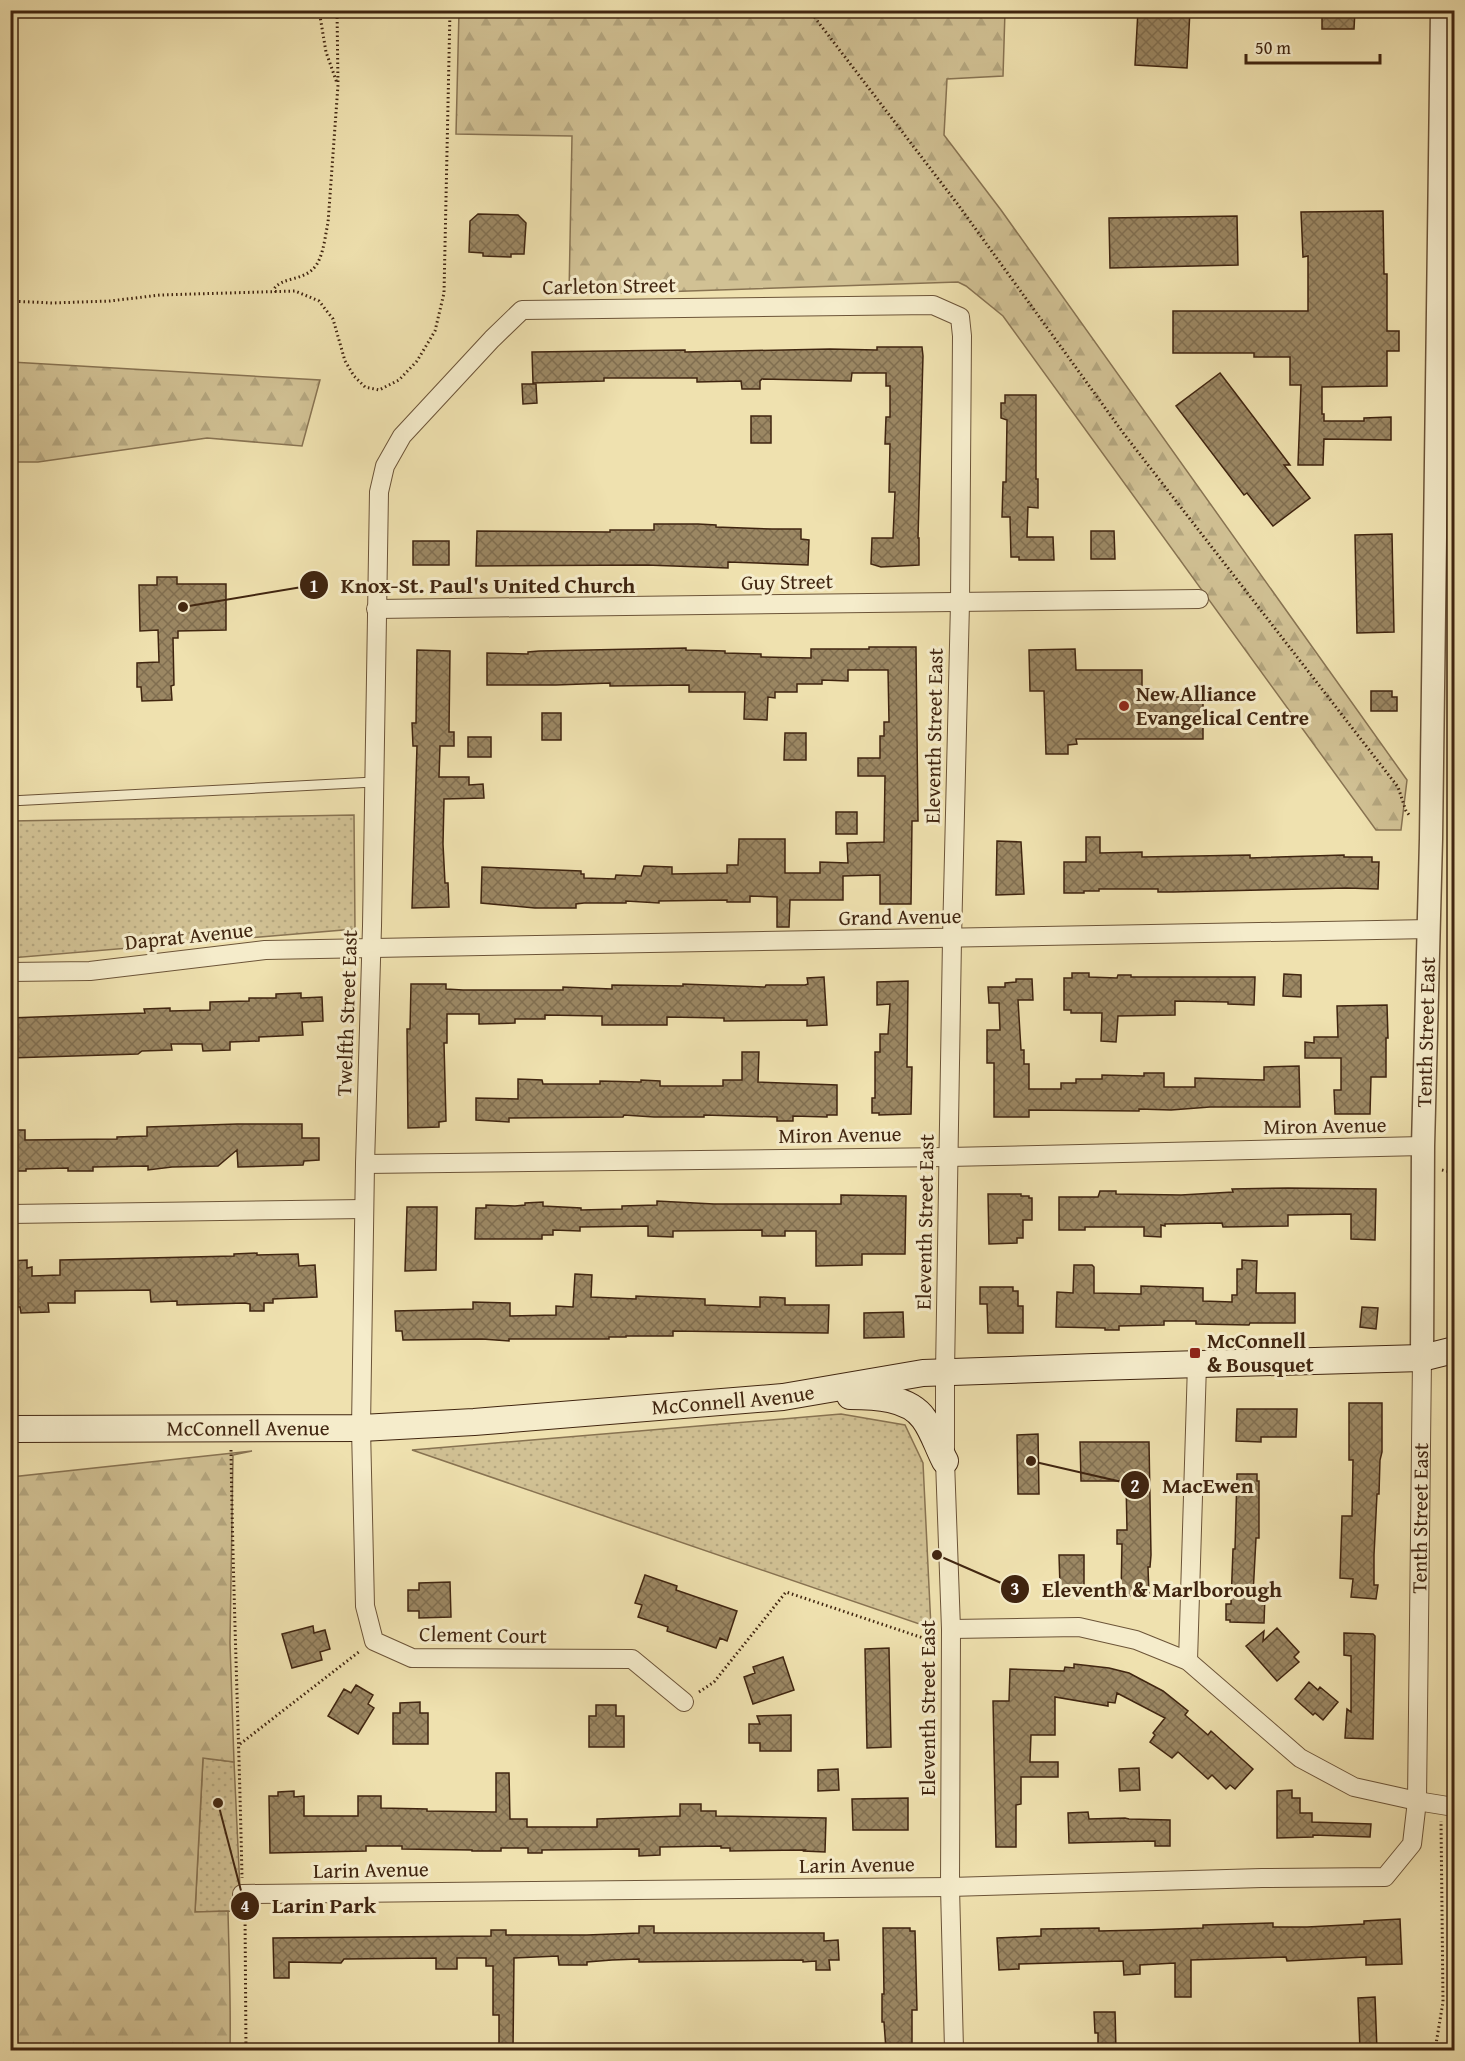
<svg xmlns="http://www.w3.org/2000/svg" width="1465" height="2061" viewBox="0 0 1465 2061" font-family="'Gentium Book Plus',serif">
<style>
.green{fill:url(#green-dots);stroke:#887352;stroke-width:1.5}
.forest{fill:url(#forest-firs);stroke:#887352;stroke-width:1.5}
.building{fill:url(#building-cross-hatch);stroke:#402510;stroke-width:1.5}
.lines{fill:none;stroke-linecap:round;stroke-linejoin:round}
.service-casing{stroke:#6c5438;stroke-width:11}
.minor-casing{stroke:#6c5438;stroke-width:20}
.tertiary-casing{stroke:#6c5438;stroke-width:25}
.secondary-casing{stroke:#402510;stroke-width:28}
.path{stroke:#402510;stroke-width:3;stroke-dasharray:1.5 3;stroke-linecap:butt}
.service{stroke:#f5eccb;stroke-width:9}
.minor{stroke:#f5eccb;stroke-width:18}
.tertiary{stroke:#f5eccb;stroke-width:22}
.secondary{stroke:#f5eccb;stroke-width:26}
.poi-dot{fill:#8f2418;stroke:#f5eccb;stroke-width:2}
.labels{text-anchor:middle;stroke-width:6;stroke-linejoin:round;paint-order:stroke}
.street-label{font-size:21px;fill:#402510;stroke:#f5eccb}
.poi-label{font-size:21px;font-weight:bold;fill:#402510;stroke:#f5eccb;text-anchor:start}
.leader{fill:none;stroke:#402510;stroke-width:2}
.callout-dot{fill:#402510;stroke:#f5eccb;stroke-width:2}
.mark-label{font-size:18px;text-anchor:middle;font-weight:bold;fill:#fff}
.callout-label{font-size:22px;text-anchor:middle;font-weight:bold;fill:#402510;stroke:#f5eccb;stroke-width:6;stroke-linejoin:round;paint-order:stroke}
</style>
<defs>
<pattern id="green-dots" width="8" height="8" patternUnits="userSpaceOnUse" patternTransform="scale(1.5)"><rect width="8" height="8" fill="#d1c194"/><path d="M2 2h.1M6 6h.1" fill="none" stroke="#b4a67f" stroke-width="1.8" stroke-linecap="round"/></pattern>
<pattern id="forest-firs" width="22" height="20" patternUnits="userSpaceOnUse" patternTransform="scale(1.5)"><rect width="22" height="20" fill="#d1c194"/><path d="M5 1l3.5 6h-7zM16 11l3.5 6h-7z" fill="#b4a67f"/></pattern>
<pattern id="building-cross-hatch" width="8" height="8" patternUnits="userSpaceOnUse" patternTransform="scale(1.5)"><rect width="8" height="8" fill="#9b8763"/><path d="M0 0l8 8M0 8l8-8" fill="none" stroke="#806e50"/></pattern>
</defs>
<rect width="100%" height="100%" fill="#efe1af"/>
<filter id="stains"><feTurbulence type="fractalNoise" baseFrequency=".00333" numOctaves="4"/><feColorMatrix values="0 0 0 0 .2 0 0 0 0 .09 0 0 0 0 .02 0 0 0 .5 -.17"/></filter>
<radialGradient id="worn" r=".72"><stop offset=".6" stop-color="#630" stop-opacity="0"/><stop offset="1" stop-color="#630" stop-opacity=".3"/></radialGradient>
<path class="green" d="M354,815l1,114 -344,29v-137z
M841,1414l64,11 18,38 8,165 -519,-178z
M203,1758l31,4 7,149 -46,1z"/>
<path class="forest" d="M459,11h546l-2,65 -56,3 -3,56 57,75 406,570 -6,50h-25l-373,-514 -37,-30 -8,-4 -389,13 3,-159 -116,-2z
M10,362h1l309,18 -18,66 -95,-8 -169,24h-27z
M252,1451l-19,4 -3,188 4,119 -31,-4 -8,154 33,-1c1,47 3,93 2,139h-219v-573z"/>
<path class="building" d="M1138,10h52l-3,58 -52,-3z
M1322,10h33l-1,19h-32z
M1383,211l1,63h3v57h12v20h-12v35l-65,1v27h2v7h40v-3l27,-1v23l-67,-1 -1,26h-25l3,-80h-11v-28h-36v-4h-81v-42h135v-55l-5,1 -2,-45z
M478,214l40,1 8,8 -2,31h-13v3l-28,-1v-3l-14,-1 1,-31z
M1237,216l1,49 -128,3 -1,-50z
M877,347h45l1,9 -5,182h1v27l-38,2 -10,-3 1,-26h21l2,-46h-6l1,-48h-5l1,-27h4v-31h-4v-13h-34l-1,8 -89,-2 -2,2v8h-18l-1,-8 -44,1v-4h-93v3l-71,2 -1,-31 153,-2v2l145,-3 47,1z
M1220,373l70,92h-6l26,33 -37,28 -26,-33 -3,2 -68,-89z
M522,384h14l1,19 -14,1z
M1005,395h31v84h2v29l-10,-1 -1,30h26l1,23h-35v-3h-8l-1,-40h-8l1,-35h3l1,-62 -6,-2v-15h4z
M751,416h20v27h-20z
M654,524h44l18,1v2l56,2h29v10l8,1 -1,25 -80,-3v6l-82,-3 -170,1 1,-35 133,1v-2h44z
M1091,531h23l1,28h-24z
M1392,534l2,98 -37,1 -2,-98z
M413,541h36v24h-36z
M157,577h20v7h49v46l-48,1v7h-5l1,47 -3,1 1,14 -30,1 -1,-14h-4v-24l22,-1 -1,-32 -18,1 -1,-46h18z
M869,647h47l2,174h-6l-1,83h-31v-29l-37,1v24h-53l-1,27h-12v-30l-27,-1v6h-23v-2l-68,1v2l-33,-2v2h-42l-8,1v4h-41l-54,-5 1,-36 99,4v3h3v4l31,1 1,-4 25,1 3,-10 28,1v7l55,-1v-8h11l1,-26h46v34h35v-11l28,1 -1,-20 37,-1 1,-66h-27v-18h22v-22h4v-14h5l-1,-52h-40v11l-26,-1v4h-25v8h-22v6l-7,-1 -1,23 -23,-1 1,-27h-56v-7l-79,1v-3l-54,2h-69v-32l41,1v-2l11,-1 147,-3v2l39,1v2l36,1v3l50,1v-9h58z
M1075,649l1,21h66v27h61v42h-127l1,5 -9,1v9h-22l-2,-63h-14l-1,-41z
M417,650l33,1 -1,81h5v14h-14l-1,31h30v8l14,-1 1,14 -40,1 -1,45 2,39h3l1,24 -37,1 5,-162h-4l-1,-23h4z
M1371,691h21v6h5v14h-26z
M542,713h19v27h-19z
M785,733h21v27h-22z
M468,737h23v20h-23z
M836,812h21v22h-21z
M1086,837h14v16l42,-1v5l108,-2v3l94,-3v2h28v5h7l-1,27 -31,-1 -174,4h-15v-3h-59v2h-15v2h-20v-31h22z
M997,841l24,1 3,52 -28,1z
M1072,973h17v4l28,1 1,-3h13v2h124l-1,28 -26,-1v-2l-53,-1v14l-57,1 -2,26 -15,-1 1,-28h-31v-3h-7v-32h8z
M1284,974l17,1v22l-18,-1z
M824,977l3,48 -20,1v-6l-83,1v-3l-57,-1v8h-65v-9l-57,-1v4h-30v4l-36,1v-10h-32v29h-3l2,78 -7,1v5l-31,1 -1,-99h3l1,-45h35v5l17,1h100v-3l49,2v-4l71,1v-2l82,3 1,-2h39l3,-1 -1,-6z
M1016,979h16l1,21h-15l3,50h3v14h5v25h32v-6h15v-4h26v-4l42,1v-3h20v14h31v-9l69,2v-13l35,-1 1,41h-90l-39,3 -32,-1v2l-110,-1v7h-35v-54h-7v-33h13l-1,-27h-10l-1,-16h17v-4l11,-1z
M908,981l-1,86h5l-1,47 -32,1v-2h-7v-15h3v-46h5v-18h8l2,-30 -13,1v-23z
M301,993v5l21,-1 1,24 -21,1 1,13 -44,2v4l-29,1v8l-27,1 -1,-7h-31l1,6 -30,1 -4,3 -128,4v-40l135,-5 -1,-4 26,-1v3l40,-1v-8l39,-1v-3h27v-4z
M1387,1005l1,33h-2v39h-15l-1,37h-35l-1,-24h7v-32h-36v-16l9,1v-6h24l-1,-31z
M742,1052h17l-1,30 79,3v30h-10v2l-34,-1v5h-16v-4l-73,-2v2h-50l-30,-2 -1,2 -114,1v4l-33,-2v-22l42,1v-20l24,1 1,4h57v-3l41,1v-2l19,1v5h63v-6h19z
M237,1124h65v14h17v22l-15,1 -1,4 -65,2 -1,-17 -19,16 -46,1 -24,3v-4l-55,1v4h-25v-3l-42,1v2h-16v-41h15v10l92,-1v-2l30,-1v-9z
M1288,1188l88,1 -1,51 -24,-1v-25l-63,1v11l-65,1 -1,-4 -57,1v2l-4,-1v12l-17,-1v-9h-59v3h-26v-33h39l2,-6h16v3l65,1 52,-3 -1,-3z
M988,1194h33v2h8v2h3v22h-9v18h-6v5l-28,1z
M841,1195l65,1 -1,58h-43v11l-46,1v-35h-31v5h-23v-6l-89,1v6l-25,-1v-10l-68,1v4l-27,-1v5h-11v4h-67l1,-31h10v-3l29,1 10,-1v-2l18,-1v4l38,2v2l41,-1v-3l35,-1v-4l57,3h127z
M407,1207h30l-1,63 -31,1z
M257,1253v2l41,-1 1,12 16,-1 2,32 -44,2v4h-9v8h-14v-7l-5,-1 -68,2v-4l-26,1 -1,-12 -75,1v12h-27l1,9 -28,1 -1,-6h-10v-46l17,-1v8l5,-1v9l28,-1v-15l174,-4v-2z
M1242,1260l15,1 -1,32h39v30h-45l-1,2 -53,-1v-3h-32v4l-45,1v4h-14v-2l-49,-1 1,-35 16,1 1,-28h18l2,2v26l47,1v-8l62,2v13l29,1v-7h5v-26h5z
M575,1274l17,1 -1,22 45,2v-3l69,3v6l55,2v-10l25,1v7h44l-1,28 -155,-2v5h-47v1h-17v2h-100v2l-27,-2 -79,1 -1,-9h-6l-1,-20 78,-2v-7l37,1v13l46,-1v-9l17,1z
M980,1287h33v4h5v15h5v27h-35l-1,-29h-7z
M1362,1307l16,1 -2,21 -16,-2z
M903,1312l1,25 -40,1v-25z
M1349,1403h33v49l-2,8 -1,34h-2l-3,61v30h4l-2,14 -25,-2 2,-18 -13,-1 2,-62h10l1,-56h-4z
M1237,1409h60l-1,28h-35v5l-25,-1z
M1038,1434l1,60h-21l-1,-59z
M1080,1442h69l2,113 -1,12h-2l1,28 -28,1 1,-52h-5v-14h10l-1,-49h-45z
M1237,1474h20v7h2v57h-3l-3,57h12l-1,28 -34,-1v-2h-4v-16h5l2,-55h2z
M1059,1555h25v30h-5v4h-16v-3h-3z
M645,1575l32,11 -1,4 61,21 -10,30 -7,-3 -4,10 -49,-17 1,-4 -30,-10 4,-12 -7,-2z
M450,1582l1,35 -32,1v-7h-11v-21h11v-7z
M313,1626l1,7 11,-3 5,19 -10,3 2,8 -30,8 -10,-34z
M1277,1628l22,24 -5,5 5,5 -22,19 -31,-35 18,-15 -1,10z
M1344,1633l29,1 2,2 -2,103 -28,-1 2,-29 4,3v-56l-7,-1z
M889,1648l2,99 -24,1 -2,-99z
M783,1657l11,33 -41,14 -9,-27 11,-4 -2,-6z
M1074,1664l35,4 20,5 34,18 25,20 -3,4 23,20 3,-4 42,38 -18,20 -5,-4 -4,4 -14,-14 -4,4 -30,-27 -6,6 -22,-16 5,-7 -2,-2 12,-15 -48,-25 -2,10 -7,-1v4l-53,-9v38h-24l-1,27h28v15h-37v27l-5,1v42h-20l-3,-146h16l1,-32 54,2 1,-4 9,1z
M1309,1682l9,8 2,-3 18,15 -15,18 -8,-7 -2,2 -18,-16z
M356,1685l17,10 -5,9 6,4 -16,26 -30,-18 16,-27 7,4z
M420,1702v11h8v31h-35v-31h7v-10z
M596,1705h20v11h8v31h-35v-31h7z
M791,1715v36h-31v-8h-11v-19h11l-3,-8z
M1139,1768l1,22 -20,1 -1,-22z
M838,1769l1,21 -21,1v-21z
M496,1773h13l1,46h17v8h70v-8l83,-3v-12h21v7h15v5l110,2 -1,34 -21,-1 1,-1 -75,1v-3h-9v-2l-61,1v8l-21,1v-7l-97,1v3h-14v-5h-27v3h-29v-1l-70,-1v-3h-36v5l-96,2 -1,-57h9v-4l16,-1v6l10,-1v20h54v-20h23v12l46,1v2l69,1z
M1292,1790v8h8v15h12v9l59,2 -1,13 -57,-2v2l-36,1v-47z
M908,1798v32h-55l-1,-31z
M1088,1812l1,7 36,-1 4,1 41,1v26h-15v-5l-86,2 -1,-30z
M1400,1919l2,45 -36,1v-8l-79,4 -1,-4 -95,3v37h-16v-34l-35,2v9l-16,1 -1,-14 -104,3v5l-20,1 -2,-32 44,-2v-7l58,-1v3l45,-1 59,-2v-3l70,-2v4h34l57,-3v-3z
M639,1926h15v7h170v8l14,-1 1,20h-10l1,10h-14v-9l-13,1v-2l-164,2v-3l-27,1 -25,2v3h-28l-1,-9 -44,2 -1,92h-14v-35h-6v-49h-7v-8h-29v11h-21v-11l-92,1 -3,4 -52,-1v16h-15l-1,-40 218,-2v-6h15v5h81l52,-2z
M883,1928h27v3h5l2,79h-5v40h-26l-2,-28h-2v-28h2z
M1375,1997l2,53h-17l-2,-52z
M1094,2012h21l1,38h-18v-17h-3z"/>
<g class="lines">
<defs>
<path id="service" d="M10,801l364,-19"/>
<g id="minor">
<path d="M376,609l823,-10"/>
<path d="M10,972l80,-1 175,-21 1165,-21"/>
<path d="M365,1164l583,-7 475,-11"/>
<path d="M10,1214l354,-5"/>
<path d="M951,1629l128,-2 57,13 52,21 112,97 54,29 63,14 37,6"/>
<path d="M1188,1661l9,-297"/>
<path d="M684,1702l-52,-43 -220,-1 -38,-17 -9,-35 -4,-178 4,-264 7,-238 7,-434 6,-26 17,-30 90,-97 30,-29 411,-5 27,12 2,19 -2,267 -8,336 -7,434v88l6,168 -1,258 4,163"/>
<path id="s1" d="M242,1894l708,-7 312,-9 123,-1 27,-33 5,-43 5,-443"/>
</g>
<g id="tertiary">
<path id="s2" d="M1422,1358l1,-212 8,-307 11,-829"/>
</g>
<g id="secondary">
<path d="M850,1396c24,0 59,1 74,23 9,12 14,29 21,42"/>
<path id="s3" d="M10,1429l351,-1 113,-6 309,-25 140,-24 171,-6 328,-9 32,-8"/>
</g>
</defs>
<use href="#service" class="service-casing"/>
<use href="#minor" class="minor-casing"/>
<use href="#tertiary" class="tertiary-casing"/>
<use href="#secondary" class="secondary-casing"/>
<path class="path" d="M319,10l7,42 11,31
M809,10l150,196 165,228 274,353 8,24 4,5
M276,292l-2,-3c8,-13 32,-7 43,-25 7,-12 8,-28 11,-41l10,-138 -1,-75
M10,301l42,2 58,-2 50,-6 135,-4 24,10 14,18 12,42 9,15 11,11 14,3 20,-10 18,-19 18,-30 9,-38 6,-283
M1442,1170l12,3
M231,1450c2,143 8,285 11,428
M699,1692l15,-10 72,-90 149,50
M240,1744l120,-93
M245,1911l1,139
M1435,2050l8,-48 -2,-181"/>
<use href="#service" class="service"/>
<use href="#minor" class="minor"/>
<use href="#tertiary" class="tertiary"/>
<use href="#secondary" class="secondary"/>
</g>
<g class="poi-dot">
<circle cx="1124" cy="706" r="6"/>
<rect x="1189" y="1347" width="12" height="12" rx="3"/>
</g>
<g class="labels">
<g class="street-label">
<text transform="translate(609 286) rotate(-1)" y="7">Carleton Street</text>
<text transform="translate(787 582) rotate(-1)" y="7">Guy Street</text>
<text transform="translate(934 736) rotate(-89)" y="7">Eleventh Street East</text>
<text transform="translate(900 917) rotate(-1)" y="7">Grand Avenue</text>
<text transform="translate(189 936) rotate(-6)" y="7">Daprat Avenue</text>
<text transform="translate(347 1013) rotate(-88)" y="7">Twelfth Street East</text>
<text dy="7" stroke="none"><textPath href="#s2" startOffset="326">Tenth Street East</textPath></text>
<text transform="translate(1325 1126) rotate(-1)" y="7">Miron Avenue</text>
<text transform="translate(840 1135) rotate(-1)" y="7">Miron Avenue</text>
<text transform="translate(925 1222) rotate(-89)" y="7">Eleventh Street East</text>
<text dy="7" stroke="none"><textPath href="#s3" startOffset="724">McConnell Avenue</textPath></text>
<text dy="7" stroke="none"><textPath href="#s3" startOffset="238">McConnell Avenue</textPath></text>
<text dy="7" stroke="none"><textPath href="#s1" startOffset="1512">Tenth Street East</textPath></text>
<text transform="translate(483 1635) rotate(1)" y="7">Clement Court</text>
<text transform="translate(928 1708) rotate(-90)" y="7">Eleventh Street East</text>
<text transform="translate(857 1865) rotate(-1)" y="7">Larin Avenue</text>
<text transform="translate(371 1870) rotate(-1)" y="7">Larin Avenue</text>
</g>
<g class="poi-label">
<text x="1136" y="701">New Alliance<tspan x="1136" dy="24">Evangelical Centre</tspan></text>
<text x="1207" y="1348">McConnell<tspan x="1207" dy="24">&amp; Bousquet</tspan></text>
</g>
</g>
<path class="leader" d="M183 607L314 585M1031 1461L1135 1485M937 1555L1015 1589M218 1803L245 1906"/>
<g class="callout-dot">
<circle cx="183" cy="607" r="6"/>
<circle cx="1031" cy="1461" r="6"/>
<circle cx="937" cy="1555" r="6"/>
<circle cx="218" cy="1803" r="6"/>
<circle cx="314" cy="585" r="15"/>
<circle cx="1135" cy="1485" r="15"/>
<circle cx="1015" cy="1589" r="15"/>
<circle cx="245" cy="1906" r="15"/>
</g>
<g class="mark-label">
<text x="314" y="592">1</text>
<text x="1135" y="1492">2</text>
<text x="1015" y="1595">3</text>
<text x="245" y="1912">4</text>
</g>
<g class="callout-label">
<text x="488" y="593">Knox-St. Paul's United Church</text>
<text x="1208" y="1493">MacEwen</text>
<text x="1162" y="1597">Eleventh &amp; Marlborough</text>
<text x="324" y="1913">Larin Park</text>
</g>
<rect width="1465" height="2061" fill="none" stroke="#efe1af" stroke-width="36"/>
<rect x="12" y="12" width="1441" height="2037" fill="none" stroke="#402510" stroke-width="3"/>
<rect x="18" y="18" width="1429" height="2025" fill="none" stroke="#402510" stroke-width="1.5"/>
<path d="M1246 54v9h134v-9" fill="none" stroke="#402510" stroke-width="3"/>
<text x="1255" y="54" font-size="18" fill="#402510" stroke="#f5eccb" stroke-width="4.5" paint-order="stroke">50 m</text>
<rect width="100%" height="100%" filter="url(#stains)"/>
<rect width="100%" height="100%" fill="url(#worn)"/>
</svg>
